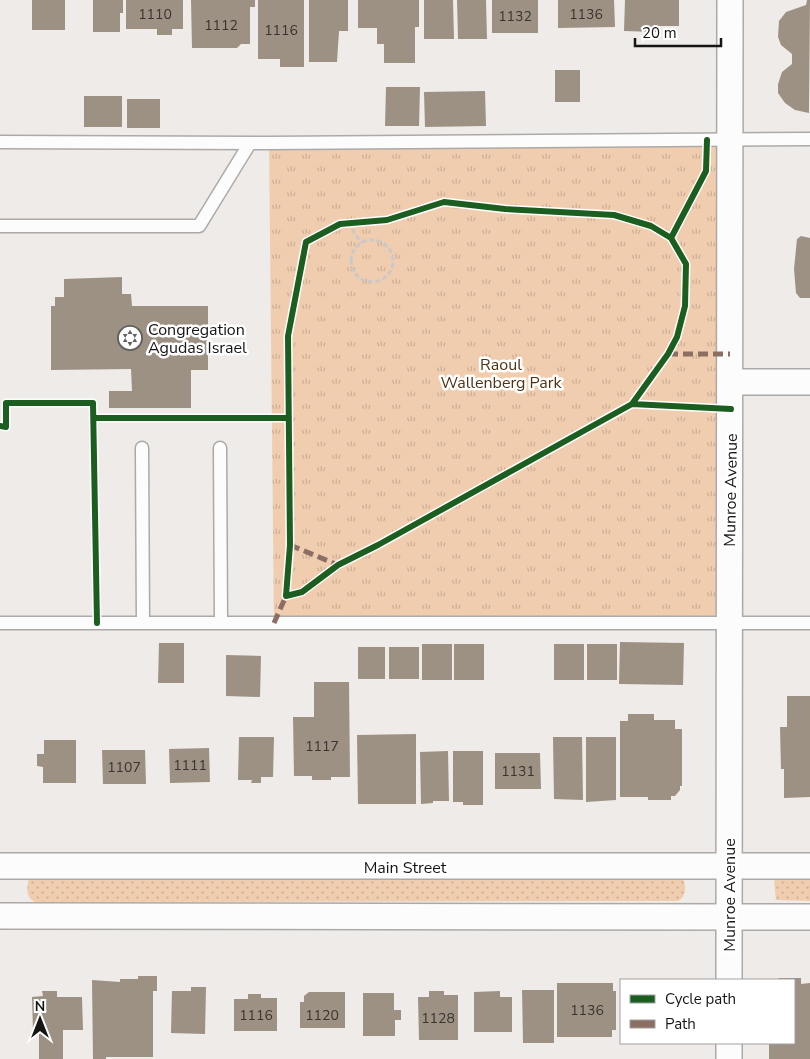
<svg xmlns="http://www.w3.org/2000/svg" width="810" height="1059" viewBox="0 0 810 1059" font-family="'Nunito Sans',sans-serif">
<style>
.grass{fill:url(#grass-dots)}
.park{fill:url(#park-tufts)}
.building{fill:#9d9184}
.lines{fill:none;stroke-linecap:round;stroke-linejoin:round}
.service-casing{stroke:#acaaa8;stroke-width:15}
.minor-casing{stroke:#acaaa8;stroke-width:28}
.path{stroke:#cbc9c8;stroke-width:3;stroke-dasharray:5 2.5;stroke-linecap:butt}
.service{stroke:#fcfcfc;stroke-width:12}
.minor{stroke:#fcfcfc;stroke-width:25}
.quiet{stroke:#8d6e63;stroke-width:5;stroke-dasharray:10 5;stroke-linecap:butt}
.cycleway-casing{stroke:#fff;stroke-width:9}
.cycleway{stroke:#1b5e20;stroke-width:6}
.labels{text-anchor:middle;stroke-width:5;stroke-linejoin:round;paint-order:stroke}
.number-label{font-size:14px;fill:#38342f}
.poi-label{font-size:16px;fill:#171513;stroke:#fff;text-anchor:start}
.park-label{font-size:16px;fill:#503214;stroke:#fff}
.street-label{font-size:16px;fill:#171513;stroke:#fff}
</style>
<defs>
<pattern id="grass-dots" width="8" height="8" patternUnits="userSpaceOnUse" patternTransform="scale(1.25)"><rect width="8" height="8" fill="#f0cdae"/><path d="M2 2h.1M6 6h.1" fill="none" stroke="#cdaf95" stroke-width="1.8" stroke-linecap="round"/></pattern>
<pattern id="park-tufts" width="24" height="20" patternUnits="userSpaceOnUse" patternTransform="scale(1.25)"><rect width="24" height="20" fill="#f0cdae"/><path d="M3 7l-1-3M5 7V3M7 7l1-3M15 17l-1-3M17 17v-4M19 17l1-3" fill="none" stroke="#cdaf95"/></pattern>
</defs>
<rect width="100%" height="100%" fill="#eeebe8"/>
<path class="grass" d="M29,877h653c5,7 4,21 -4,24l-643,1c-10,-5 -8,-14 -6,-25z
M780,877h30v24l-34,-1 -2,-19z"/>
<path class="park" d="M730,140l-2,483h-454l-5,-480z"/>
<path class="building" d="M32,0h33v30h-33z
M93,0h30v13h-3v19h-27z
M126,0h57v29h-11v6h-15v-6h-31z
M191,0h64v7h-5v37h-9l-4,4h-45z
M258,0h46v67h-24v-8h-22z
M309,0h39v31h-9l-2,31h-28z
M358,0h61v27h-4v36h-31v-19h-7v-16h-19z
M424,0h29l1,39h-30z
M457,0h29l1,39h-29z
M492,0h46v33h-46z
M558,0h56l1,27 -57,1z
M625,0h54v26h-23v6l-32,-1z
M807,0h3l-1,113 -14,-3 -10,-7 -7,-10v-9l4,-12 10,-8v-10l-11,-9 -3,-8 1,-16 7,-9 20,-7z
M555,70h25v32h-25z
M386,87h34l-1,39h-34z
M485,91l1,35 -61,1 -1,-35z
M84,96h38v31h-38z
M127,99h33v29h-33z
M801,236l9,2v60h-10l-4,-5 -2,-24 3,-30z
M122,277v17h9l1,12h76v64h-17v38h-82v-17h23l-1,-22 -80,1v-64h4v-9h9v-18z
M620,642l64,1 -1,42 -64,-1z
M159,643h25v40h-26z
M422,644h30v36h-30z
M454,644h30v36h-30z
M554,644h30v36h-30z
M587,644h30v36h-30z
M358,647h27v32h-27z
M389,647h30v32h-30z
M226,655l35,1 -1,41 -34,-1z
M314,682h35l1,95h-19v3h-19v-4h-18l-1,-59h21z
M787,696h23v101l-26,1v-29h-3l-1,-42h7z
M628,714h26v6h21v9h7v57h-2v4l-5,6h-4v4h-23v-3h-28v-76h8z
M416,734v70h-58l-1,-69z
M239,737h35l-1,40h-12v6h-10l1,-3h-14z
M553,737h29l1,63 -29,-1z
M586,737h30v63l-30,2z
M44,740h32v43h-33v-16l-6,-1v-12h7z
M209,748l1,34 -40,1 -1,-34z
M102,750h43l1,34h-43z
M448,751l1,50h-16v2l-12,1 -1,-52z
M453,751h30v54h-20v-3h-10z
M495,753h45l1,36h-46z
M138,976h19v15h-4v66h-47v2h-13l-1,-79 28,2v-3h18z
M779,978h22v6l9,-1v76h-41v-16h25v-63h-17z
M557,983h56v8h3v39h-4v7h-55z
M191,987h15l-1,47 -34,-1 1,-42h19z
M522,990h32v53h-31z
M42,991h15v6h25l1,33h-20v29h-24v-28h-6l-1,-34 11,-1z
M429,991h15v4h14v45h-39l-1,-43h11z
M500,991v6h12v35h-38v-40z
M309,992h36v36h-45v-26h4v-6z
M363,993h31v17h7v10h-6v16h-32z
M248,994h13v4h16v33h-43v-32h14z"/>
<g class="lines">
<defs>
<path id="service" d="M0,142l269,1 541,-4
M0,226h199l51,-83
M142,448l1,175
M220,448l1,175
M0,623h810"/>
<path id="minor" d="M731,382h79
M0,866h810
M0,916l810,1
M729,980l1,-980
M729,1043v16"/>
</defs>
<use href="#service" class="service-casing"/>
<use href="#minor" class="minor-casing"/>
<path class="path" d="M348,223l13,20
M351 261a21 21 0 1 1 42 0a21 21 0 1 1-42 0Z"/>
<use href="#service" class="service"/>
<use href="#minor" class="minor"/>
<path class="quiet" d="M668,354h62
M290,545l48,20
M274,623l12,-27"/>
<defs>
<path id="cycleway" d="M444,202l61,7 109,6 37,11 20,12 15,26 -1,42 -8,31 -9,17 -36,50 -254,141 -40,20 -36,27 -16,4 4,-51 -2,-209 18,-94 34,-18 47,-4z
M671,238l35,-67 1,-31
M632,404l99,5
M94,418h194
M0,426l6,1v-24h87l4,220"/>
</defs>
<use href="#cycleway" class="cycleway-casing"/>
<use href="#cycleway" class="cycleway"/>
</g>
<defs>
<symbol id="synagogue-ring" viewBox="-11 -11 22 22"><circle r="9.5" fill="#fff" stroke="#62605e" stroke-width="1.5"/><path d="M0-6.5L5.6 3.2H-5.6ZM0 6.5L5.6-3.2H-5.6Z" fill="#62605e"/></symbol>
</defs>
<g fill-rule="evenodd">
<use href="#synagogue-ring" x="116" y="324" width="28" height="28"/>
</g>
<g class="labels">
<g class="number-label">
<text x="155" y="19">1110</text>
<text x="586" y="19">1136</text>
<text x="515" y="21">1132</text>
<text x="221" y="30">1112</text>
<text x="281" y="35">1116</text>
<text x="322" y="751">1117</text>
<text x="190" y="770">1111</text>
<text x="124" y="772">1107</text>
<text x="518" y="776">1131</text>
<text x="587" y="1015">1136</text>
<text x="256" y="1020">1116</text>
<text x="322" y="1020">1120</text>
<text x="438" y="1023">1128</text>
</g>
<g class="poi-label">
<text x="148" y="335">Congregation<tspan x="148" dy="18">Agudas Israel</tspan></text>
</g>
<g class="park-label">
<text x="501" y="370">Raoul<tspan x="501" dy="18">Wallenberg Park</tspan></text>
</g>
<g class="street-label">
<text transform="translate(730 490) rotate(-89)" y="6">Munroe Avenue</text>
<text x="405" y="873">Main Street</text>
<text transform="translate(729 895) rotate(-90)" y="6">Munroe Avenue</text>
</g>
</g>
<rect x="620" y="979" width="175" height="65" fill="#ffffff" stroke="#a2a1a1"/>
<rect x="630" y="995" width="25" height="8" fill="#1b5e20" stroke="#a2a1a1"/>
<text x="665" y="1004" font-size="15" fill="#171513">Cycle path</text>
<rect x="630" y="1020" width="25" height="8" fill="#8d6e63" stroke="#a2a1a1"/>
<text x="665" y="1029" font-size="15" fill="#171513">Path</text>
<g transform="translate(40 1019)" stroke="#ffffff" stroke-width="4" paint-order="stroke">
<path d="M0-4L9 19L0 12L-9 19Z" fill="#171513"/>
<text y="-8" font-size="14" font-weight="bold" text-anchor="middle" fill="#171513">N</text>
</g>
<path d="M635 38v8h86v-8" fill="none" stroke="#171513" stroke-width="2.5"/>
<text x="642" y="38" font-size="15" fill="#171513" stroke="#ffffff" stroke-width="4" paint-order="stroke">20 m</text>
</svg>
